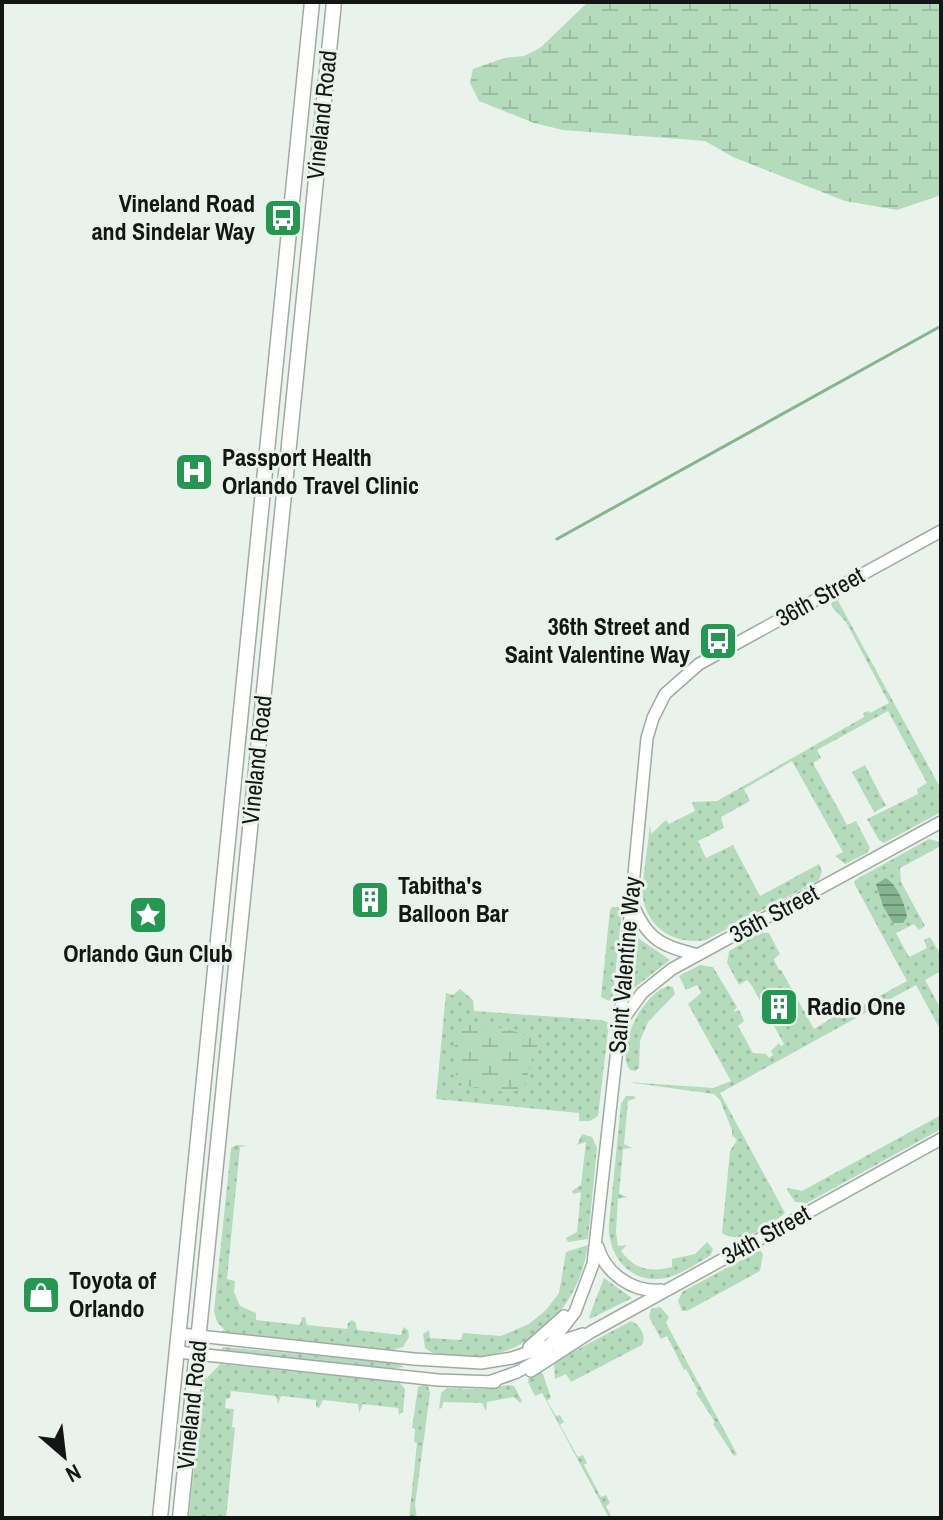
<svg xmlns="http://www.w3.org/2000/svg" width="943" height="1520" viewBox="0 0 943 1520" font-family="'Archivo Narrow',sans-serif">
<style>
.grass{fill:url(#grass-dots)}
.wetland{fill:url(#wetland-marsh)}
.water{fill:url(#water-rules)}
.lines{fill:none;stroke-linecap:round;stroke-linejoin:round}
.stream{stroke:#84b590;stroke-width:3}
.minor-casing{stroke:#a0aaa2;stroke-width:14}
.tertiary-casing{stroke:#a0aaa2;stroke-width:17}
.minor{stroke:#fff;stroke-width:11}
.tertiary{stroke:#fff;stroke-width:14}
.labels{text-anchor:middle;stroke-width:6;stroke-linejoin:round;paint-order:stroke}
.street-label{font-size:24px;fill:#131614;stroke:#e9f3eb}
.poi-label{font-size:24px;font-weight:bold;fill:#131614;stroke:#e9f3eb;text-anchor:start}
</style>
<defs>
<pattern id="grass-dots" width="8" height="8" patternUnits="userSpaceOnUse" patternTransform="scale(2)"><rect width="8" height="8" fill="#b5dbbd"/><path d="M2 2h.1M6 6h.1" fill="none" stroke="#9bbba2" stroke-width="1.8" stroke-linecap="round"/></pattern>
<pattern id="wetland-marsh" width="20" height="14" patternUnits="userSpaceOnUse" patternTransform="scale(2)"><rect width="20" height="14" fill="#b5dbbd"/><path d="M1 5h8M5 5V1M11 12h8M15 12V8" fill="none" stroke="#9bbba2"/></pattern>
<pattern id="water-rules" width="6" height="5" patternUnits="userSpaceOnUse" patternTransform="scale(2)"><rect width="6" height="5" fill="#84b590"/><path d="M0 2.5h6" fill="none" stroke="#6b9274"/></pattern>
</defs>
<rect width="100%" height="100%" fill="#e9f3eb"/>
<path class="grass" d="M837,599l104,190v23l-57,31 -5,-3 -12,-21 51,-25 -1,-5 10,-6 -39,-72 -71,39 4,8 -8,5 34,62 9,-4 14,27 -3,5 -22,11 -10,-8 8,-4 -51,-91 -48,28 6,12 -29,16 3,11 -26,13 8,17 27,-13 27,51 59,-32 3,7 -3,9 -113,60c-34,6 -63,-15 -64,-51l8,-64 1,9 15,-14 3,4 26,-13 -3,-9 25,-1 147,-84 -1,-4 5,-2 2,2 19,-10 -43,-81 -14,-15 -1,-4z
M865,765l21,41 -12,6 -22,-40z
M929,839l12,3v8l-2,-3 -39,21 1,14 24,44 -6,4 -5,-6 -18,9 13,24 18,-9 -3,-8 6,-3 11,18v16l-16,9 16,29v22l-25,-46 -196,108 65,120c-16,13 -44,33 -63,20l8,-82 7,-11 -4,-4 -1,1v-7l-12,-30 -6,-6 -87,-12 86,6 18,-7 -43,-77 13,-11 -4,-8 -11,5 -7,-14 21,-11 13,2 24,40 -4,5 6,-2 5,11 -6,5 15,27 13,1 3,4 4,-3 -2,-4 8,-8 2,3 3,-2 -32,-58 -5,-6 -8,5 -12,-22 2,-12 32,-19 8,1 11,21 -6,5 5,11h2l33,59 39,-24 3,4 51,-28 -53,-98 1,-3z
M612,907h7l3,3 -9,86 -4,5 -8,-4 9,-87z
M638,938l32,22 -36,28 -1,-1z
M669,986l4,1 2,7 -27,28 -8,19 -1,27 -4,3 -5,-1c-16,-21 14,-79 39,-84z
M460,989l13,11 1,11 127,9 8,3 -11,93 -8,5h-11v-8l-143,-14 10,-106 7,2z
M626,1096h8l2,2 -8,3 -4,43 8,4 -9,1 -4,45 8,3 -9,2 -2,33 2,14 9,-1 -6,6c13,18 29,22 51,16v-8l23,-5 12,-12 6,7 -2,6c-14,8 -30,20 -46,23 -34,7 -58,-22 -56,-54l12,-120z
M941,1115v14l-134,74 -12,-1 -8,-12 1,-2 14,3z
M582,1134l10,3 5,11 -9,91 -20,3 -2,-4 11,-6 4,-40 -8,2 -1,-3 9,-6 5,-43 -9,3z
M236,1145l12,1 -8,1 -13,132 8,2 -1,11 6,14 16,7v7l44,5 2,-8h3l2,8 40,4 1,-6 4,-3 4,3 1,7 44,5 2,-8 5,3 1,7 -6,10 -10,3 -171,-18 2,-3 -7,-7 -3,-11 17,-163z
M588,1245c-9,64 -60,116 -128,112 -12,-1 -26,-1 -35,-9l-2,-14 6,-4 1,8 31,2 2,-7 38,3 28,-12 17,-14 13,-17 7,-41z
M760,1250l3,4 -3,17 -73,40h-5l-4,-10 4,-9z
M604,1278l28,20 -42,21 -1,-2z
M660,1307l9,10 -3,6 71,131 -3,2 -21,-32 2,-2 -19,-29 2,-2 -12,-22 -2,1 -17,-34 -6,3 -12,-22 2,-8z
M631,1321c9,3 16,16 11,24l-71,37 -5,-8 -11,5 -1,-17z
M223,1347l174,16 7,4 -15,2 -160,-17 -8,-2z
M220,1364l179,18 6,7 -2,23 -4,3 -1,-7 -35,-4 -4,9 -1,-9 -35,-4 -4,8 -3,-1v-7l-35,-4 -3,8 -2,-8 -45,-5 -1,7 -4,1 -1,9 9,1 -2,18 3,1 -9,90h-37l13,-135 1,-5h4z
M539,1372l4,2 8,24 -4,3 9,15 4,-1 4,7 -4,3 18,32 5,-2 4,8 -3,2 17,32 5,-2 4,8 -4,3 6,12h-3l-67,-125 -7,3 -7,-14 1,-5z
M423,1385l5,1 2,7 -15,112 2,13h-8l8,-75 -3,-1 1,-13 -3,-1 6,-41z
M509,1385l5,1 8,15 -2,2 -6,-6 -27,5 -1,9 -4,-8 -39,-1 -1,6 -3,1 2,-16 6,-5 35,1z"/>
<path class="wetland" d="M588,2h353v193l-44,15 -52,-9 -112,-44 -28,-16 -142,-11 -29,-7 -55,-22 -9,-18 3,-14 31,-11 20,-2 16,-8z
M463,1024l44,5 29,10 3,4 -6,11 -9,35c-15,5 -55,1 -67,-8 -4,-17 -5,-43 6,-57z"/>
<path class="water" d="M886,878c11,7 19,26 21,39l-4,6h-10l-10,-17 -7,-22z"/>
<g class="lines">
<path class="stream" d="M557,539l384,-213"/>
<defs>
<path id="minor" d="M633,905c15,36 30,41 65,50
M621,1022l21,-29 30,-24 269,-147
M598,1247c7,26 35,46 63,43
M180,1334l234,25 67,4 31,-5 71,-24
M529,1347l35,-31
M178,1352l260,28 57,2
M531,1371l60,-39 350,-193
M489,1382l28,-10 21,-12 37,-48 18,-48 27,-242 27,-284 6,-20 12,-24 34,-30 242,-133"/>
<path id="tertiary" d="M160,1518l152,-1516
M180,1518l154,-1516"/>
</defs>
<use href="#minor" class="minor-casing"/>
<use href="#tertiary" class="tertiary-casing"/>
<use href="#minor" class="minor"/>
<use href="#tertiary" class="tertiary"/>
</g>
<defs>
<symbol id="bus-square" viewBox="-11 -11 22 22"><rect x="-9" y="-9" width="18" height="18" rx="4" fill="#249752" stroke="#e9f3eb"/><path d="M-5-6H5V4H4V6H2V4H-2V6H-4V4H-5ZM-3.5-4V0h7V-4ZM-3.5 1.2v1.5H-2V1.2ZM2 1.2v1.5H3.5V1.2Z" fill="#fff"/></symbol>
<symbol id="hospital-square" viewBox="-11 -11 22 22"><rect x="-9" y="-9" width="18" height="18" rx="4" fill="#249752" stroke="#e9f3eb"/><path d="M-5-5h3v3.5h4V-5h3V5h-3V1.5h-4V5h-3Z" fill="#fff"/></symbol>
<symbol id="building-square" viewBox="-11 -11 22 22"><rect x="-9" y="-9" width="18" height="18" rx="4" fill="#249752" stroke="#e9f3eb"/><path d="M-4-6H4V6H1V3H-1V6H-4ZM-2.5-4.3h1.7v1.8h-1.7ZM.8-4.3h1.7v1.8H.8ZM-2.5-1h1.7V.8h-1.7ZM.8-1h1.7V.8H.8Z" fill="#fff"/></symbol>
<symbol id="sight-square" viewBox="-11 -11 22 22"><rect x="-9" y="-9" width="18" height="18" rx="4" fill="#249752" stroke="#e9f3eb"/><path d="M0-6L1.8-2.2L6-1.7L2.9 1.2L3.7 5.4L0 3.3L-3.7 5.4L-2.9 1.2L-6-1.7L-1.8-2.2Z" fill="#fff"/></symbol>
<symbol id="shop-square" viewBox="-11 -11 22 22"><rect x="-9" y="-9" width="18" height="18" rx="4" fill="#249752" stroke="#e9f3eb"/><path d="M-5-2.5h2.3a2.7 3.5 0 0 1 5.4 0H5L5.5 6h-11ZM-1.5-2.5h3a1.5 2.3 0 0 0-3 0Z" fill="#fff"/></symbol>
</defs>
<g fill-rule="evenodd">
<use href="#bus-square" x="261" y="196" width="44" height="44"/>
<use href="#hospital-square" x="172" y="450" width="44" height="44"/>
<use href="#bus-square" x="696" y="619" width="44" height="44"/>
<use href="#building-square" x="348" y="878" width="44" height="44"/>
<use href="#sight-square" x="126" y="893" width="44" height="44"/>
<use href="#building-square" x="757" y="985" width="44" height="44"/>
<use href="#shop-square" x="19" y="1273" width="44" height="44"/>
</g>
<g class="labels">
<g class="street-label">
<text transform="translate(322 115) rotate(-84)" y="8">Vineland Road</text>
<text transform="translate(820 597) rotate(-29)" y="8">36th Street</text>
<text transform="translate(257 760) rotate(-84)" y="8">Vineland Road</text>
<text transform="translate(774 914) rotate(-28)" y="8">35th Street</text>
<text transform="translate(625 965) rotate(-85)" y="8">Saint Valentine Way</text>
<text transform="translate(766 1235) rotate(-29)" y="8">34th Street</text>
<text transform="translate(192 1405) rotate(-84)" y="8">Vineland Road</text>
</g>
<g class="poi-label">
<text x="255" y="212" text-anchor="end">Vineland Road<tspan x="255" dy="28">and Sindelar Way</tspan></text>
<text x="222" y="466">Passport Health<tspan x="222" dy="28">Orlando Travel Clinic</tspan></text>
<text x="690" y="635" text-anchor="end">36th Street and<tspan x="690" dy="28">Saint Valentine Way</tspan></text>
<text x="398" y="894">Tabitha's<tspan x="398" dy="28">Balloon Bar</tspan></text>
<text x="148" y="962" text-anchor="middle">Orlando Gun Club</text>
<text x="807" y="1015">Radio One</text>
<text x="69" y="1289">Toyota of<tspan x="69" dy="28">Orlando</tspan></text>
</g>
</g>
<rect width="943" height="1520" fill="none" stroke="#131614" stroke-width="8"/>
<g transform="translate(64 1456) rotate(152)" stroke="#e9f3eb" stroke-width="6" paint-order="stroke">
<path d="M0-6L14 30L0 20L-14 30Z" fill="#131614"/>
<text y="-12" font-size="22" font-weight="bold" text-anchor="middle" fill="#131614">N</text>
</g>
</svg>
